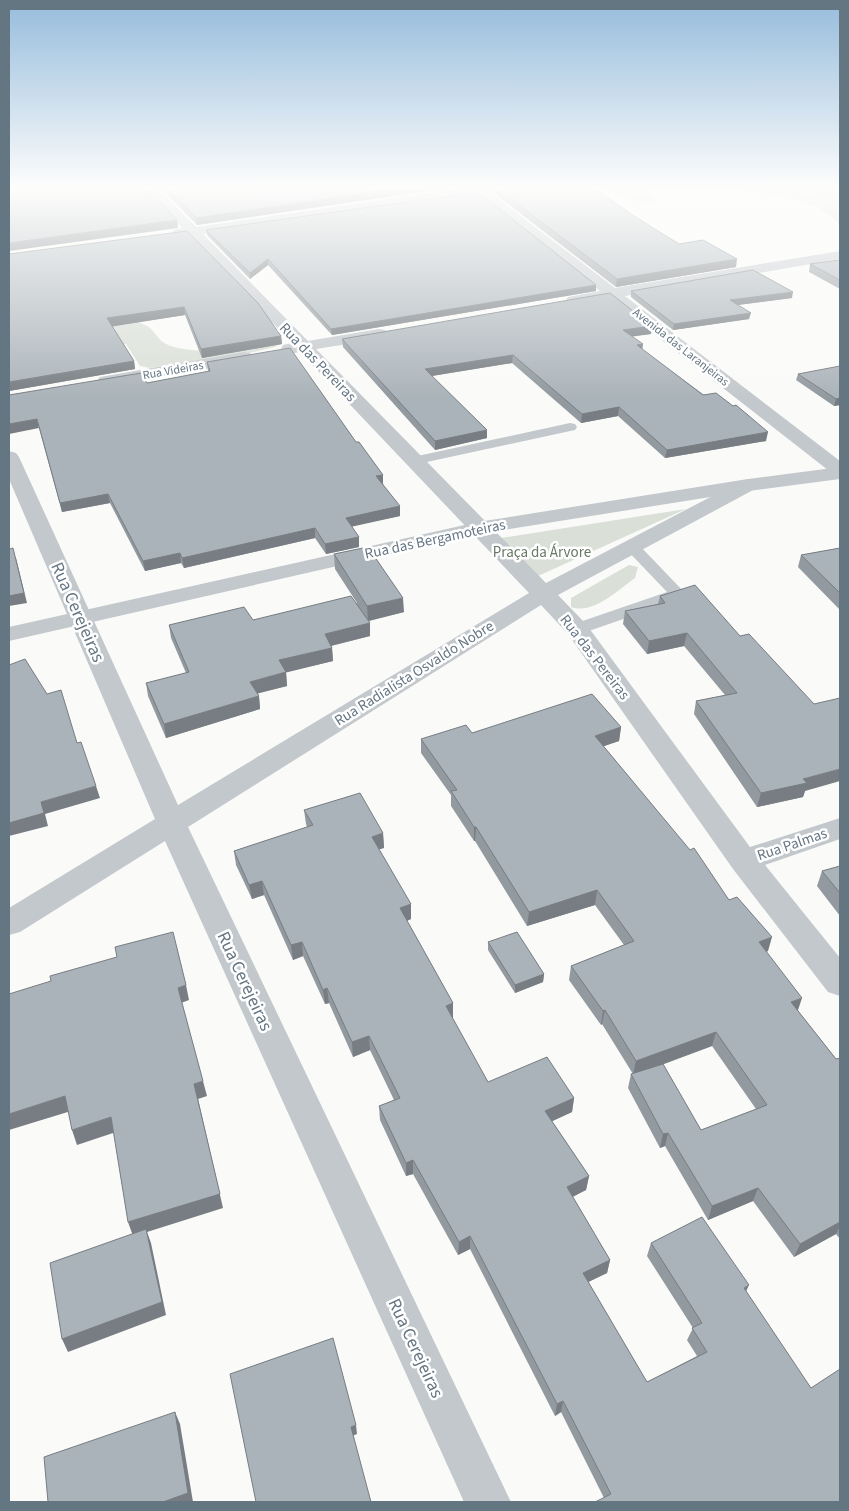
<svg xmlns="http://www.w3.org/2000/svg" width="849" height="1511" viewBox="0 0 849 1511" font-family="'Source Sans 3',sans-serif">
<style>
.green{fill:#dadfd7}
.lines{fill:none;stroke-linecap:round;stroke-linejoin:round}
.stream{fill:#bbc7cb;fill-rule:evenodd}
.service{fill:#c3c8cc;fill-rule:evenodd}
.minor{fill:#c3c8cc;fill-rule:evenodd}
.tertiary{fill:#c3c8cc;fill-rule:evenodd}
.wall{fill:#929a9f;fill-rule:evenodd}
.shaded-wall{fill:#777d82}
.building{fill:#aab3b9;stroke:#777d82}
.labels{text-anchor:middle;stroke-width:5;stroke-linejoin:round;paint-order:stroke}
.far-street-label{font-size:12px;fill:#657683;stroke:#fff}
.street-label{font-size:15px;fill:#657683;stroke:#fff}
.park-label{font-size:15px;fill:#687a64;stroke:#fff}
.near-street-label{font-size:18px;fill:#657683;stroke:#fff}
</style>
<rect width="100%" height="100%" fill="#fafaf8"/>
<path class="green" d="M602,187h43l11,11 -2,3c-22,2 -33,-4 -52,-14z
M729,187h111v37l-21,-16 -18,-7z
M74,314c23,2 56,0 76,14 5,4 9,13 16,16 28,13 83,3 114,0l-5,3 -38,9 -87,12 -10,-2 -14,-22 -34,6z
M686,509l-148,67 -37,-38z
M629,565l9,2 -3,11c-17,12 -42,37 -64,29v-9z"/>
<g class="lines">
<path class="stream" d="M788,187h16l36,5v4z"/>
<path class="service" d="M570,423l5,1 2,3 -2,3 -162,35 -5,-1 -2,-3 2,-3 5,-1z
M632,542l6,2 48,50 -2,4 -101,35 -6,1 -6,-1 -3,-4 3,-4 96,-33 -43,-45 2,-3z"/>
<path class="minor" d="M144,187h13l39,40 273,-40h14l132,101 225,-37v8l-215,37 215,165v15l-7,-2 -224,-175 -35,6 -6,-2 -2,-3 2,-3 32,-6 -122,-96 -275,39 105,107 71,-12 6,1 2,4 -2,4 -69,11 230,234 195,-102 7,-2 7,2 3,4 -3,4 -197,106 28,29 164,223 90,-29v21l-75,26 75,93v38l-12,-4 -95,-123 -165,-235 -27,-29 -353,222 323,675h-47l-299,-661 -145,91 -11,3v-27l146,-89 -146,-340v-28l7,2 3,4 159,348 351,-212 -229,-241 -11,2 -6,-1 -2,-4 2,-4 9,-2 -103,-107h-15l-2,-3 2,-3 8,-2z
M244,352l6,1 3,4 -3,4 -144,25 -6,-1 -3,-4 3,-4 6,-1z"/>
<path class="tertiary" d="M840,467v12l-92,12 -270,43 -469,107v-14l469,-105 270,-43z"/>
</g>
<path class="wall" d="M160,187h294l-257,38z
M486,187h107l41,29 45,28 57,23 -120,20z
M206,230l390,61 -264,44 -64,-70 -18,14 -43,-44z
M9,254l272,82 1,8 -80,14 -17,-43 -73,11 22,35 1,8 -126,22z
M840,260v29l-31,-17 1,-8z
M631,291l161,7 -54,7 11,14 -76,11 -42,-33z
M652,326l-1,8 -19,2 10,13 124,92 -101,17 -47,-42 -37,7 -69,-60 -80,13 55,62 -52,12 -92,-103 -1,-8z
M207,362l149,80 27,33v9l17,32 -49,10 8,11v10l-33,7 -11,-16 -131,30 -3,-5 -36,8 -35,-68 -48,9 -23,-84 108,-45 61,-12z
M840,366v39l-6,1 -38,-26 2,-6z
M840,548v62l-42,-43 3,-12z
M334,554l70,58 -35,9 1,15 -39,10 1,2 1,13 -47,11 1,14 -30,7 2,3 1,13 -94,29 -18,-42 -2,-13 40,-10 -15,-35 -2,-13 84,-5 104,-17 -22,-34z
M660,596l80,40 74,68 -9,87 -2,6 -46,10 -63,-93 2,-13 29,-6 -41,-49 -37,8 -24,-30 2,-13 33,-7z
M621,727l-2,14 -16,5 126,154 39,51 -2,1 32,59 38,48 4,-1v181l-4,-5 -42,23 -41,-56 -45,19 -43,-74 -5,2 -32,-60 3,-14h2l-31,-50 -1,1 -32,-45 2,-14 53,-21 -29,-40 -68,21 -52,-85h-1l-23,-35v-11l-30,-42v-14l51,-6zM712,1046l44,63 -55,21 -42,-64z
M304,810l79,23 1,15 -5,1 32,70 -4,2 46,82v15h-1l36,64 86,16 -2,14 -20,9 37,55 -3,14 -14,6 38,64 -3,13 -19,9 59,100 50,-26 -10,-16 6,-12 -46,-72 4,-13 95,48 94,211 -236,-4 -43,-86 -6,4 -85,-167 -12,6 -45,-81 -7,2 -26,-56 -1,-14 15,-6 -24,-50 -17,7 -24,-54 -4,1 -22,-48 -10,4 -29,-65 -12,4 -16,-34 -2,-14 73,-24 -1,-3z
M840,866v50l-23,-30 5,-15z
M488,942l56,32 -1,8 -28,11 -27,-43z"/>
<path class="shaded-wall" d="M406,187h48l-257,38 -1,-7z
M177,220l1,8 -169,23v-8z
M268,259v6l-18,14v-6z
M737,259l-1,8 -120,20 1,-8z
M596,285v6l-264,44 -1,-6z
M793,292l-1,6 -63,8 1,-6z
M184,307l1,8 -76,12 -2,-9z
M751,313l-2,6 -76,11 1,-6z
M652,326l-1,8 -29,4 1,-8z
M281,336l1,8 -80,14 -1,-9z
M643,344l-1,8 -5,-7z
M513,355l-1,8 -87,14v-8z
M134,361l1,8 -126,22v-9z
M840,398v7l-6,1 2,-7z
M619,407l-1,9 -37,7 1,-9z
M37,419l2,9 -30,6v-10z
M487,430v8l-52,12v-9z
M768,432l-2,9 -101,17 2,-8z
M383,475v9l-6,2 -1,-10z
M108,494l2,9 -48,9 -2,-9z
M400,506v10l-54,12v-10z
M315,528v10l-131,30 -2,-10z
M359,537v10l-33,7 -1,-10z
M180,553l1,10 -36,8 -2,-10z
M16,558l11,45 -18,3v-10z
M403,598l1,14 -36,9 -1,-15z
M370,623v13l-44,11 -1,-13z
M687,633l-3,13 -37,8 2,-13z
M332,648l1,13 -53,13 -1,-14z
M286,672l1,14 -35,9 -2,-13z
M259,696l1,13 -94,29 -2,-14z
M621,727l-2,14 -26,9 2,-14z
M840,769v12l-35,10 -2,6 -46,10 4,-14 42,-14z
M96,786l4,12 -55,16 3,12 -39,10v-13l32,-21z
M474,827h2l-1,14h-1z
M383,833l1,15 -11,3 -1,-14z
M262,881l2,14 -12,4 -3,-14z
M597,890l-2,15 -68,21 2,-14z
M411,904v15l-11,4v-15z
M772,937l-4,14 -13,5 4,-14z
M302,942l1,14 -10,4 -2,-15z
M544,974l-1,8 -28,11v-8z
M186,985l3,15 -8,3 -3,-15z
M327,988l2,15 -4,1 -2,-14z
M802,998l-5,15 -6,-11z
M453,1003v15l-8,3 1,-15z
M605,1010l-3,14 -1,1 2,-14z
M716,1032l-4,14 -79,29 3,-14z
M369,1036l1,14 -17,7 -1,-15z
M203,1081l4,15 -9,3 25,109 -76,24 4,11 15,72 -98,37 -6,-13 71,-103 -5,-14 66,-138z
M65,1096l6,15 -62,19v-16z
M574,1098l-2,14 -28,13 1,-14z
M111,1117l5,15 -39,13 -5,-15z
M668,1133l-3,13 -5,2 3,-14z
M413,1160v14l-7,2v-13z
M589,1176l-3,14 -21,11 2,-14z
M758,1188l-5,13 -45,19 4,-14z
M840,1222v4l-4,8 -42,23 6,-13z
M470,1236v13l-12,6 1,-13z
M610,1260l-3,13 -27,13 3,-13z
M749,1285l-6,13 1,-10z
M563,1401l-2,11 -6,4 2,-12z
M175,1412l5,12 13,78h-30z
M356,1425l1,9 -5,2 -1,-9z"/>
<path class="building" d="M9,187h138l30,33 -168,23z
M166,187h240l-210,31z
M495,187h98l41,29 45,28 24,-4 34,19 -120,20z
M478,192l118,93 -265,44 -63,-70 -18,14 -44,-43z
M187,231l71,72 23,33 -80,13 -17,-42 -77,11 27,43 -125,21v-128z
M840,260v20l-30,-16z
M753,270l40,22 -63,8 21,13 -77,11 -43,-33z
M610,293l42,33 -29,4 20,14 -6,1 66,50 13,-2 17,13 3,-1 32,27 -101,18 -48,-43 -37,7 -69,-59 -88,14 62,61 -52,11 -93,-102z
M290,348l66,94h3l24,33 -7,1 24,30 -54,12 13,19 -34,7 -10,-16 -133,30 -2,-5 -37,8 -35,-67 -48,9 -23,-84 -28,5v-29l132,-22 6,10 63,-12 -3,-9z
M840,366v32l-4,1 -38,-25z
M368,547l35,51 -36,8 -33,-52z
M13,548l11,45 -15,3v-47z
M840,548v45l-39,-38z
M695,585l45,51 9,-2 65,70 26,-6v71l-37,10 4,4 -46,10 -65,-92 41,-8 -50,-60 -38,8 -24,-30 40,-8 -5,-7z
M351,596l19,27 -45,11 7,14 -53,12 7,12 -36,10 9,14 -95,28 -18,-41 43,-11 -20,-47 75,-18 9,13z
M25,659l22,35 14,-4 16,53 4,-1 15,44 -55,16 3,11 -35,10v-158z
M592,694l29,33 -26,9 95,114 4,-2 35,52 8,-3 35,40 -13,5 43,56 -11,4 45,57 4,-1v164l-40,22 -42,-56 -46,18 -44,-73 -5,1 -32,-60 32,-10 38,66 66,-25 -51,-73 -80,29 -31,-51 -2,1 -32,-45 63,-25 -37,-51 -68,22 -53,-85h-2l-23,-36 6,-1 -36,-51 45,-14 6,8z
M360,793l23,40 -11,4 39,67 -11,4 53,95 -7,3 42,76 59,-25 27,41 -29,13 44,65 -22,11 43,73 -27,13 64,109 60,-30 -15,-24 10,-5 -51,-80 51,-26 47,68 -5,3 67,100 29,-19v133h-245l16,-8 -48,-93 -6,3 -87,-168 -11,6 -46,-82 -7,3 -27,-57 21,-8 -31,-62 -17,6 -25,-54 -4,2 -21,-48 -11,3 -29,-64 -13,4 -15,-34 79,-26 -9,-15z
M840,866v27l-18,-22z
M173,932l13,53 -8,3 25,93 -9,3 26,110 -92,28 -17,-105 -39,13 -7,-34 -56,18v-120l42,-13 -1,-5 67,-19 -2,-10z
M517,932l27,42 -29,11 -27,-43z
M146,1229l16,73 -100,37 -12,-76z
M333,1338l23,87 -5,2 20,75h-115l-26,-128z
M175,1412l13,81 -25,9h-115l-4,-45z"/>
<linearGradient id="sky" x2="0" y2="1"><stop stop-color="#96bcdc"/><stop offset="0.47" stop-color="#fdfdfc"/><stop offset="1" stop-color="#fdfdfc" stop-opacity="0"/></linearGradient>
<rect width="849" height="399" fill="url(#sky)"/>
<g class="labels">
<g class="far-street-label">
<text transform="translate(681 347) rotate(38)" y="4">Avenida das Laranjeiras</text>
<text transform="translate(173 370) rotate(-10)" y="4">Rua Videiras</text>
</g>
<g class="street-label">
<text transform="translate(318 362) rotate(46)" y="5">Rua das Pereiras</text>
<text transform="translate(435 539) rotate(-12)" y="5">Rua das Bergamoteiras</text>
<text transform="translate(595 657) rotate(52)" y="5">Rua das Pereiras</text>
<text transform="translate(414 673) rotate(-32)" y="5">Rua Radialista Osvaldo Nobre</text>
<text transform="translate(792 844) rotate(-19)" y="5">Rua Palmas</text>
</g>
<g class="park-label">
<text x="542" y="557">Praça da Árvore</text>
</g>
<g class="near-street-label">
<text transform="translate(78 612) rotate(66)" y="6">Rua Cerejeiras</text>
<text transform="translate(245 981) rotate(65)" y="6">Rua Cerejeiras</text>
<text transform="translate(416 1348) rotate(65)" y="6">Rua Cerejeiras</text>
</g>
</g>
<rect width="849" height="1511" fill="none" stroke="#657683" stroke-width="20"/>
</svg>
